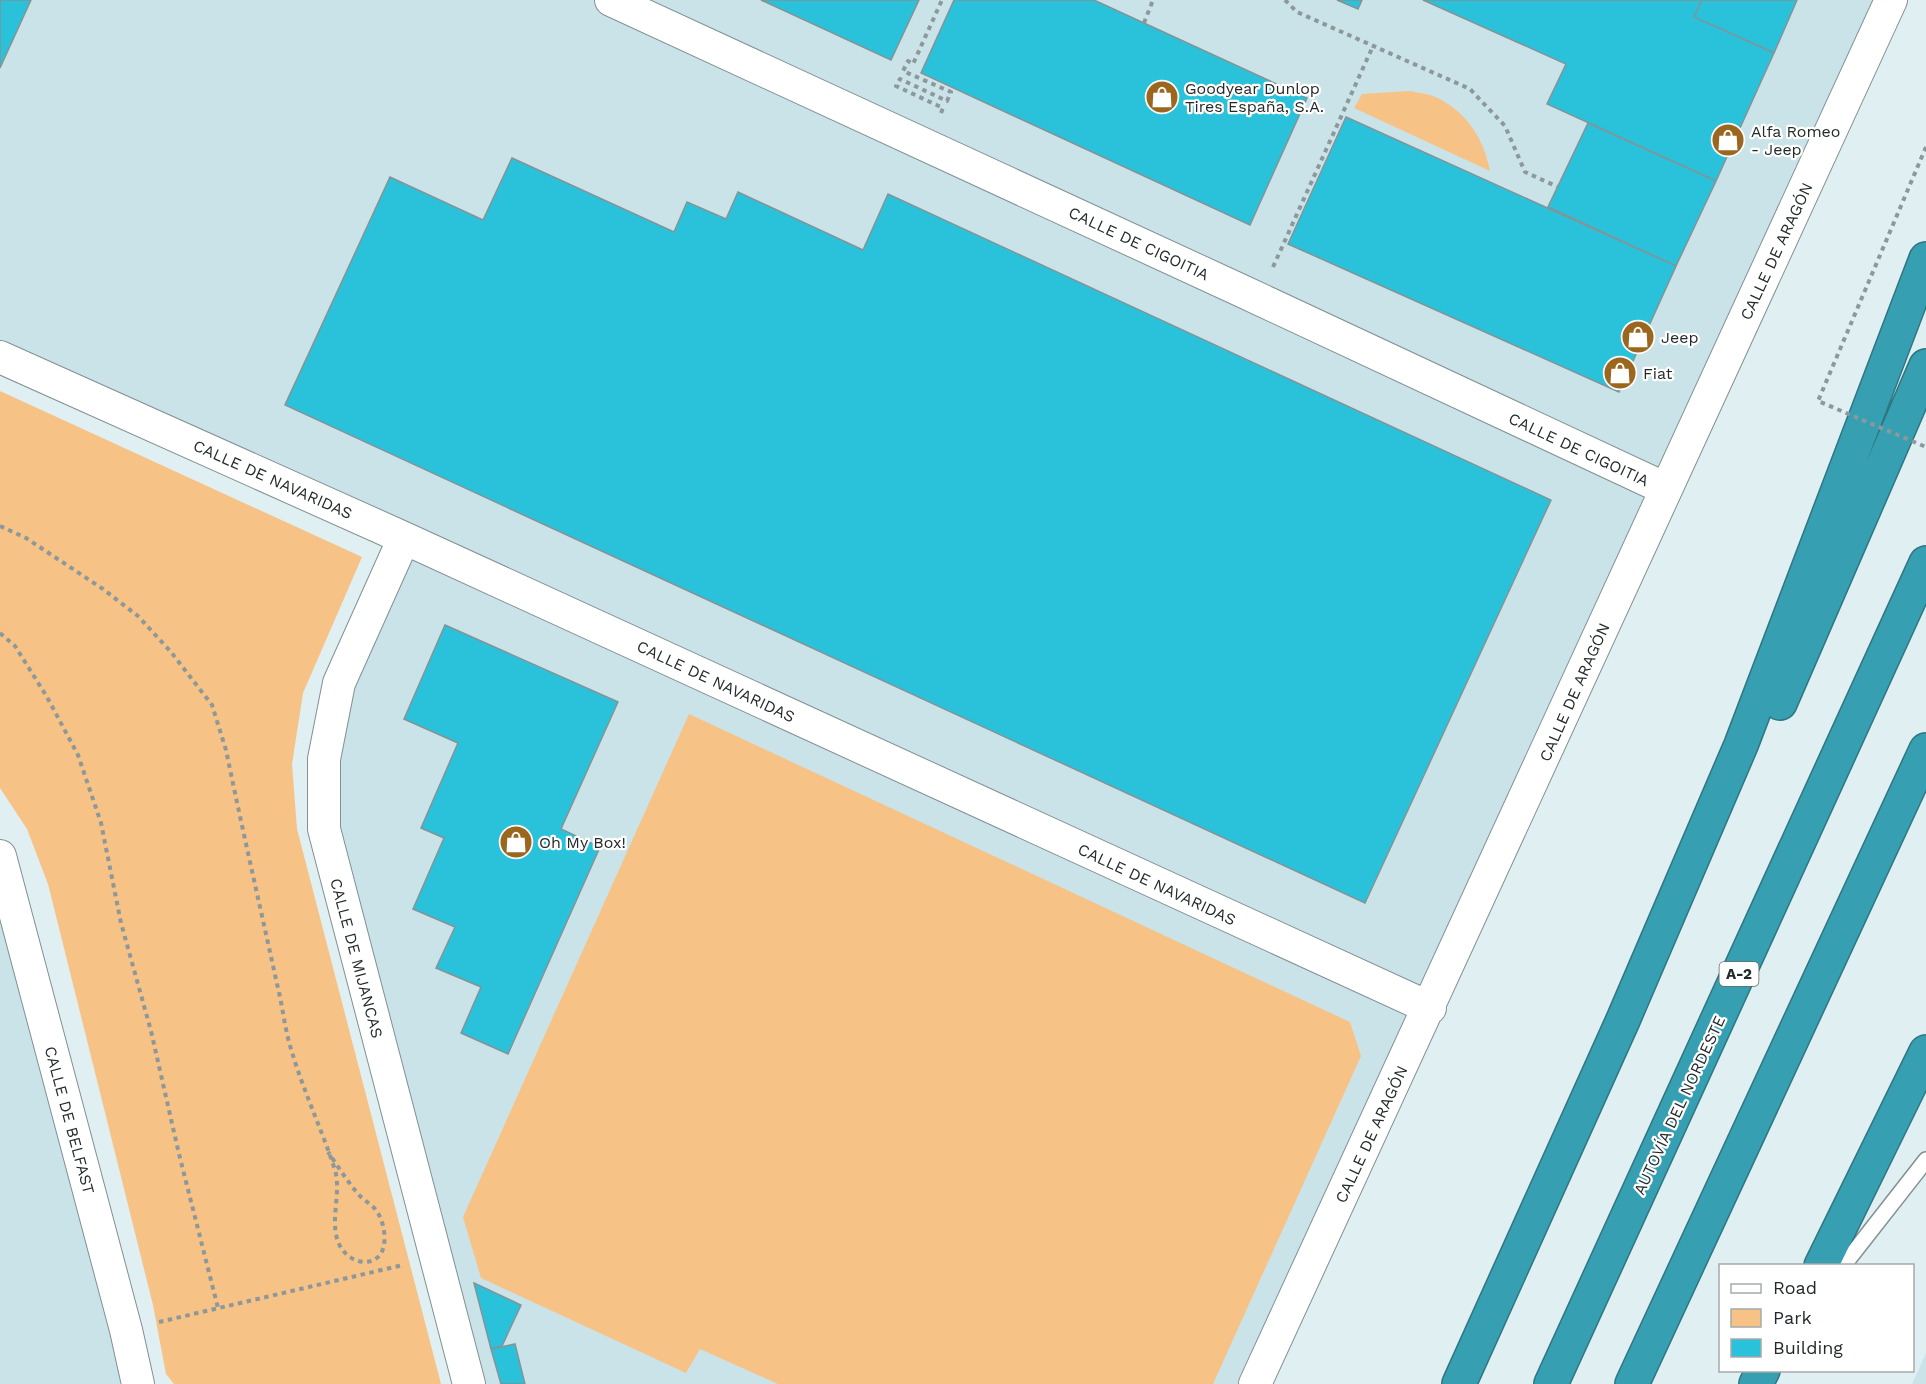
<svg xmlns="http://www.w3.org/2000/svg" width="1926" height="1384" viewBox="0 0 1926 1384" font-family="'Work Sans',sans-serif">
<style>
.built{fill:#cae3e8}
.green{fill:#f7c285}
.building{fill:#2ac2da;stroke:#849396;stroke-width:1.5}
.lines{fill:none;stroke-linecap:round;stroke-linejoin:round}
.lane-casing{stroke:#829093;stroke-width:18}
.street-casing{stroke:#829093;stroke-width:34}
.highway-casing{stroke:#307682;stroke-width:36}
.path{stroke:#8d989a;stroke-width:4;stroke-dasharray:4.5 4.5;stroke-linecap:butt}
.lane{stroke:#fff;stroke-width:15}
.street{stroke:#fff;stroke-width:32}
.highway{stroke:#369fb1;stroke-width:33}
.path-bridge{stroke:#8d989a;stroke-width:4;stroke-dasharray:4.5 4.5;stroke-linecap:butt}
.labels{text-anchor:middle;stroke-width:4.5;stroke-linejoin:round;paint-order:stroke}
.shield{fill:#fff;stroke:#666a6b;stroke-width:1.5}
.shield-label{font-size:15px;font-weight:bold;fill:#242a2b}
.poi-label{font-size:16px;fill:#242a2b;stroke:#fff;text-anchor:start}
.street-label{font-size:16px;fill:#242a2b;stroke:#fff}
</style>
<rect width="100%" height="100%" fill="#dfeff2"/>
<path class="built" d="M0,0h1891l-636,1384h-781l-39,-126 -111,-499 80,-221 -404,-181z
M0,856l138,528h-138z
M1926,1353v31h-14z"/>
<path class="green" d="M1410,91c9,2 20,3 28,7 29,15 46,41 52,73l-136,-63 8,-14z
M0,391l362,166 -59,136 -11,71 5,65 144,555h-267l-8,-10 -13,-69 -105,-421 -21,-55 -27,-41z
M689,714l661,308 11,34 -148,328h-435l-78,-35 -14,24 -205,-95 -18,-61z"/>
<path class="building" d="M0,0h31l-31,68z
M761,0h158l-28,60z
M954,0h140l213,98 -57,127 -329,-152z
M1337,0h25l-4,9z
M1423,0h279l-8,17 80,36 -58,128 -169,-77 19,-40z
M1702,0h95l-23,53 -80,-36z
M1346,117l330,149 -57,126 -331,-148z
M1588,123l128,58 -40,85 -128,-59z
M512,158l162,74 13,-30 39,17 12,-27 125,58 25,-56 663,306 -186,403 -1080,-498 105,-228 93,43z
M445,625l173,77 -57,127 39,18 -92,207 -47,-21 20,-46 -45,-19 19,-41 -42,-18 31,-71 -23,-10 37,-85 -54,-24z
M474,1283l47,22 -19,41 -11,3z
M515,1344l10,40h-24l-10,-35z"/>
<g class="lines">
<defs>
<path id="lane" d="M1843,1266l83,-106"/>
<path id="street" d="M611,0l631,291 424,198
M0,357l404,181 1026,470
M404,538l-65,145 -15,76v70l145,555
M0,856l126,474 12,54
M1255,1384c214,-461 424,-923 636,-1384"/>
<path id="highway" d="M1780,703l146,-337
M1821,1266l105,-214
M1459,1384l164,-364 118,-275 185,-486
M1551,1384l375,-821
M1632,1384l294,-634
M1756,1384l7,-14"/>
</defs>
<use href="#lane" class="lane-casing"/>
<use href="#street" class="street-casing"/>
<use href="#highway" class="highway-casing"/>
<path class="path" d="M1285,0l12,12 173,77 35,37 20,46 33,15
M1144,23l9,-23
M941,113l2,-5 -47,-22 4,-7 47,22 4,-9 -48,-21 5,-10 5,3 29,-64
M1273,267l100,-221
M0,526l26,12 77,51 35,27 33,36 41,53 14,45c16,78 34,156 51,234 5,19 7,39 12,58 12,44 32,85 46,128 7,24 -7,53 5,76 7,13 25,22 38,11 10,-9 7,-31 1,-42 -4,-9 -13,-13 -19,-19 -12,-13 -22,-30 -32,-44
M0,633l15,13 32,51 31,58 23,68 20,100 30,108 28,123 39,154
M159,1322l244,-57"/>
<use href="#lane" class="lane"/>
<use href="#street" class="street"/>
<use href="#highway" class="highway"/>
<path class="path-bridge" d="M1926,147l-108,254 108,46"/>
</g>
<defs>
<symbol id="shop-disc" viewBox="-11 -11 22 22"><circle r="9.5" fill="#9b661d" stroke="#fff"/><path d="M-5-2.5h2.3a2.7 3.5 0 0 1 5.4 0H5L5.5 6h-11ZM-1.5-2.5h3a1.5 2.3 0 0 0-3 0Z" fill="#fff"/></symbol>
</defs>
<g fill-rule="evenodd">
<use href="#shop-disc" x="1143" y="78" width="38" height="38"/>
<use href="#shop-disc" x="1709" y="121" width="38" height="38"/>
<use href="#shop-disc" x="1619" y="318" width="38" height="38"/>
<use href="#shop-disc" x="1601" y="354" width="38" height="38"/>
<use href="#shop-disc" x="497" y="823" width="38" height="38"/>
</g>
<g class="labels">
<rect class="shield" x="1719.5" y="962" width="39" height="24" rx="4.5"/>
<g class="shield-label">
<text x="1739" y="979">A-2</text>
</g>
<g class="poi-label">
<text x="1185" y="94">Goodyear Dunlop<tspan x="1185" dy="18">Tires España, S.A.</tspan></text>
<text x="1751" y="137">Alfa Romeo<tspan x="1751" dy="18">- Jeep</tspan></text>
<text x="1661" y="343">Jeep</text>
<text x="1643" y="379">Fiat</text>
<text x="539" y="848">Oh My Box!</text>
</g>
<g class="street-label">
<text transform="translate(1139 243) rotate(25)" y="6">CALLE DE CIGOITIA</text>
<text transform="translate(1776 251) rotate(-65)" y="6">CALLE DE ARAGÓN</text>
<text transform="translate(1579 449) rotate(25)" y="6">CALLE DE CIGOITIA</text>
<text transform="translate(273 479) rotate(24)" y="6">CALLE DE NAVARIDAS</text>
<text transform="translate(716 681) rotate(25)" y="6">CALLE DE NAVARIDAS</text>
<text transform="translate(1574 692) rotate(-66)" y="6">CALLE DE ARAGÓN</text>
<text transform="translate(1157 884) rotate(25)" y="6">CALLE DE NAVARIDAS</text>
<text transform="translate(357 958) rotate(75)" y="6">CALLE DE MIJANCAS</text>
<text transform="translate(1679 1105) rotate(-65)" y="6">AUTOVÍA DEL NORDESTE</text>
<text transform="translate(70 1120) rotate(75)" y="6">CALLE DE BELFAST</text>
<text transform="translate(1371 1134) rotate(-65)" y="6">CALLE DE ARAGÓN</text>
</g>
</g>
<rect x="1719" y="1264" width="195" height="108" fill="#ffffff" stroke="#a7aaaa" stroke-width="1.5"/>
<rect x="1731" y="1284" width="30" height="9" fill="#ffffff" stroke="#a7aaaa" stroke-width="1.5"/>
<text x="1773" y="1294" font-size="18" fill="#242a2b">Road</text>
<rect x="1731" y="1309" width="30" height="18" fill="#f7c285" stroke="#a7aaaa" stroke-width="1.5"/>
<text x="1773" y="1324" font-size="18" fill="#242a2b">Park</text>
<rect x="1731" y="1339" width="30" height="18" fill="#2ac2da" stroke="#a7aaaa" stroke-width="1.5"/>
<text x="1773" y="1354" font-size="18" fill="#242a2b">Building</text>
</svg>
